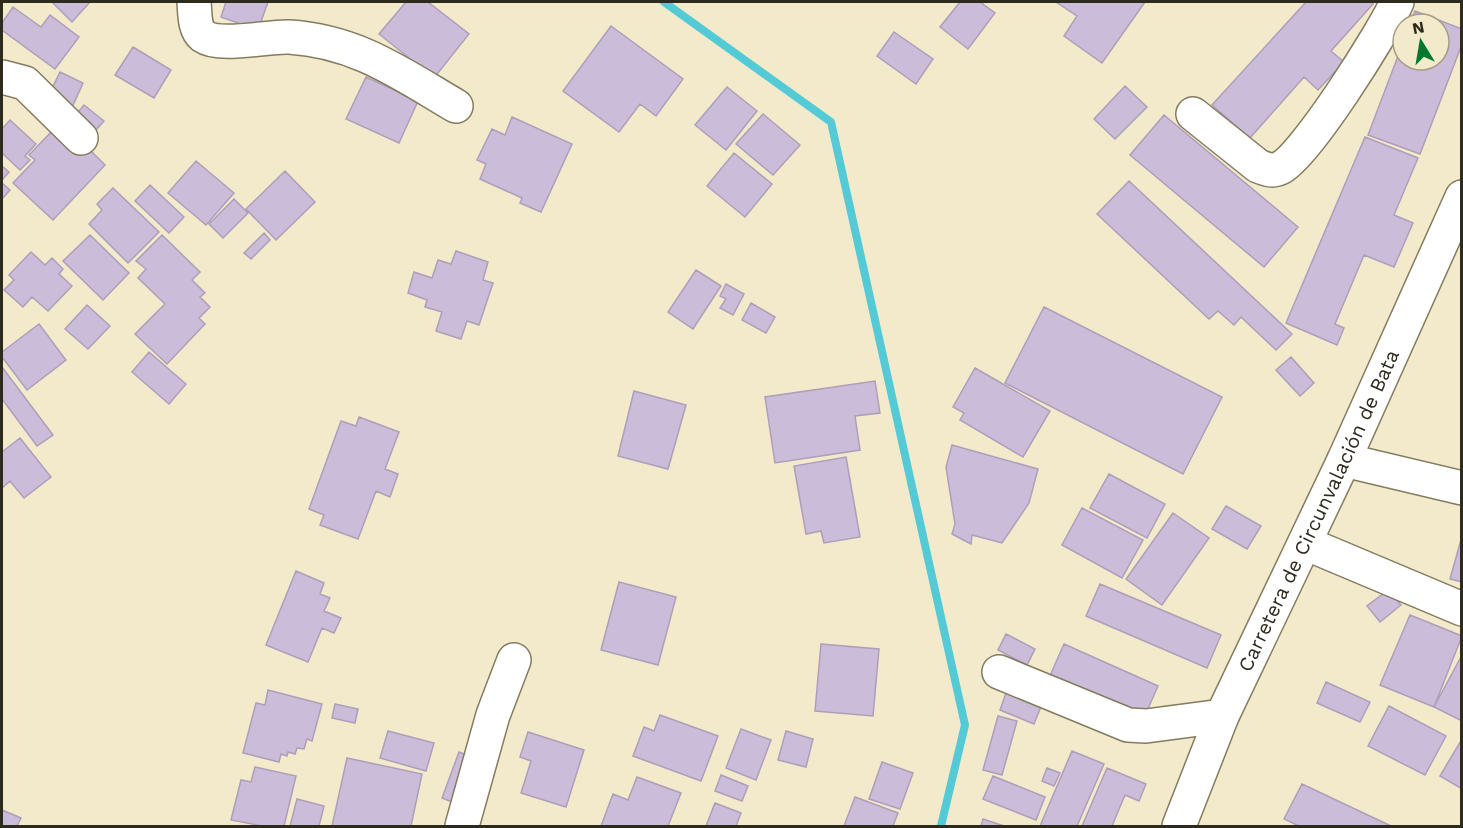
<svg xmlns="http://www.w3.org/2000/svg" width="1463" height="828" viewBox="0 0 1463 828" font-family="'Work Sans',sans-serif">
<style>
.lines{fill:none;stroke-linecap:round;stroke-linejoin:round}
.stream{stroke:#54cad7;stroke-width:8}
.building{fill:#cbbdd9;stroke:#ad9fba;stroke-width:1.5}
.minor-casing{stroke:#837c60;stroke-width:36}
.major-casing{stroke:#837c60;stroke-width:36}
.minor{stroke:#fff;stroke-width:33}
.major{stroke:#fff;stroke-width:33}
.labels{text-anchor:middle;stroke-width:4.5;stroke-linejoin:round;paint-order:stroke}
.street-label{font-size:20px;fill:#2d2a1e;stroke:#f2eacb}
</style>
<rect width="100%" height="100%" fill="#f2eacb"/>
<g class="lines">
<path class="stream" d="M664,2l167,120 134,603 -24,101"/>
</g>
<path class="building" d="M52,2h38l-18,20z
M226,2h42l-10,28 -37,-13z
M406,2h22l41,32 -35,44 -55,-44z
M960,2h20l15,11 -27,36 -28,-22z
M1056,2h89l-43,61 -38,-27 13,-20z
M1306,2h65l2,2 -42,47 13,11 -26,28 -14,-13 -54,61 -38,-33z
M13,7l28,20 9,-12 29,22 -24,32 -53,-39v-7z
M1415,11l47,18v15l-42,110 -52,-19 35,-92v17h36v-36h-29z
M611,26l72,53 -27,37 -16,-12 -21,28 -56,-41z
M894,32l39,27 -17,25 -39,-28z
M133,47l38,23 -17,28 -39,-23z
M60,72l23,11 -13,29 -24,-11z
M366,77l52,24 -19,42 -53,-24z
M1125,86l22,21 -32,32 -21,-20z
M727,87l30,24 -31,39 -31,-25z
M84,105l20,16 -17,19 -19,-16z
M763,114l37,31 -27,30 -37,-31z
M1164,115l134,112 -34,40 -134,-112z
M512,117l60,27 -31,68 -21,-9 2,-5 -42,-19 6,-15 -9,-4 15,-31 13,6z
M10,120l26,24 -11,12 5,4 -10,10 -18,-17v-24z
M55,128l31,18 19,19 -52,55 -40,-37 22,-23 -6,-5z
M1365,137l53,21 -24,57 19,8 -19,44 -30,-12 -29,69 9,4 -7,17 -51,-22z
M734,153l38,31 -27,33 -38,-31z
M196,161l38,32 -28,32 -38,-32z
M2,166l7,6 -7,8z
M285,171l30,31 -39,38 -30,-31z
M1129,181l163,153 -16,16 -35,-33 -7,8 -16,-14 -9,8 -112,-105z
M2,183l8,7 -8,9z
M150,185l34,32 -15,16 -34,-32z
M113,188l46,44 -31,31 -39,-39 13,-14 -5,-6z
M234,199l14,14 -25,25 -14,-14z
M264,233l6,7 -19,19 -7,-6z
M90,235l39,38 -26,27 -40,-39z
M162,235l38,37 -8,8 13,13 -5,4 10,10 -11,11 6,6 -38,40 -32,-30 30,-30 -27,-26 8,-9 -10,-8z
M456,251l32,11 -5,18 10,3 -14,42 -12,-4 -6,18 -25,-8 6,-19 -17,-5 2,-7 -19,-7 6,-21 18,6 6,-18 13,4z
M31,252l14,13 7,-7 11,11 -4,5 13,12 -24,25 -16,-14 -9,10 -19,-17 10,-10 -5,-5z
M696,270l25,16 -28,43 -25,-17z
M726,284l18,10 -11,21 -13,-7 6,-9 -6,-3z
M751,303l24,14 -9,16 -24,-13z
M87,305l23,21 -22,23 -23,-20z
M1044,307l178,90 -39,77 -178,-91z
M39,324l27,36 -39,30 -25,-33v-5z
M149,352l37,32 -17,20 -37,-32z
M1291,357l23,26 -14,13 -24,-26z
M2,367l51,68 -16,11 -35,-47z
M975,368l75,43 -27,46 -63,-37 4,-7 -11,-6z
M875,381l5,32 -25,3 5,34 -85,13 -10,-66z
M634,391l52,14 -18,64 -50,-13z
M359,417l40,15 -14,37 13,5 -8,23 -14,-6 -18,48 -38,-14 4,-10 -15,-6 32,-88 15,5z
M20,438l31,39 -27,21 -14,-17 -8,7v-36z
M952,445l86,24 -9,34 -27,40 -30,-8 -1,9 -19,-10 3,-10 -9,-57z
M846,457l14,80 -36,6 -3,-12 -15,3 -12,-68z
M1109,474l56,30 -18,34 -57,-30z
M1226,506l35,20 -14,23 -35,-20z
M1082,508l61,32 -21,38 -60,-33z
M1173,513l36,25 -47,67 -36,-26z
M1462,536v46l-12,-3z
M296,571l28,12 -4,11 10,4 -6,13 17,7 -7,15 -12,-5 -14,34 -42,-17z
M619,582l57,15 -18,68 -57,-15z
M1100,584l121,51 -14,33 -121,-52z
M1388,590l13,15 -21,17 -13,-16z
M1410,615l52,21 -28,71 -54,-22z
M1006,634l29,15 -8,16 -29,-15z
M821,644l58,5 -6,67 -58,-5z
M1064,644l94,42 -15,34 -94,-42z
M1462,655v66l-28,-14z
M1326,682l44,20 -10,20 -43,-19z
M268,690l54,14 -10,37 -5,-2 -3,10 -7,-1 -2,6 -7,-2 -1,4 -6,-2 -2,8 -36,-9 13,-50 9,2z
M1007,690l35,14 -8,20 -34,-14z
M335,704l23,5 -3,14 -23,-5z
M1389,706l57,30 -21,39 -57,-29z
M660,715l58,21 -17,45 -68,-25 11,-29 10,4z
M998,716l19,5 -15,54 -19,-5z
M741,729l30,11 -15,40 -30,-12z
M388,731l46,12 -8,28 -46,-13z
M786,731l27,8 -7,28 -28,-7z
M528,732l56,18 -18,57 -45,-14 10,-32 -11,-4z
M1462,739v50l-22,-13z
M1072,751l32,13 -27,62h-37z
M459,752l18,7 -17,46 -18,-7z
M347,758l75,16 -11,52h-79z
M882,762l31,11 -13,36 -31,-10z
M255,767l41,9 -12,50h-22l-31,-6 10,-40 10,2z
M1047,768l13,5 -6,13 -12,-5z
M1107,768l39,16 -7,17 -14,-6 -13,31h-30z
M721,775l27,11 -6,15 -27,-10z
M993,776l52,21 -9,23 -53,-21z
M637,777l44,16 -13,33h-67l12,-32 15,6z
M1302,784l89,42h-92l-15,-7z
M855,797l43,16 -5,13h-49z
M297,799l27,7 -5,20h-29z
M715,803l26,10 -5,13h-30z
M2,810l19,8 -4,8h-15z
M983,819l21,7h-23z"/>
<g class="lines">
<defs>
<path id="minor" d="M194,2c1,10 0,27 9,34 17,12 65,0 86,1 67,4 111,36 167,69
M2,77l23,6 56,55
M1193,114l65,52c8,3 14,6 22,2 25,-11 104,-137 117,-166
M1344,460l118,28
M1305,543l157,66
M999,672l129,53 18,1 76,-10
M462,826l31,-111 21,-55"/>
<g id="major">
<path id="s1" d="M1179,826l43,-110 122,-256 118,-263"/>
</g>
</defs>
<use href="#minor" class="minor-casing"/>
<use href="#major" class="major-casing"/>
<use href="#minor" class="minor"/>
<use href="#major" class="major"/>
</g>
<g class="labels">
<g class="street-label">
<text dy="7" stroke="none"><textPath href="#s1" startOffset="345">Carretera de Circunvalación de Bata</textPath></text>
</g>
</g>
<rect width="1463" height="828" fill="none" stroke="#2d2a1e" stroke-width="6"/>
<g transform="translate(1421 42) rotate(349)"><circle r="28" fill="#f2eacb" stroke="#a39d86" stroke-width="1.5"/>
<path d="M0-4.5L10 22L0 15L-10 22Z" fill="#007930"/>
<text y="-9" font-size="16" font-weight="bold" text-anchor="middle" fill="#2d2a1e">N</text>
</g>
</svg>
